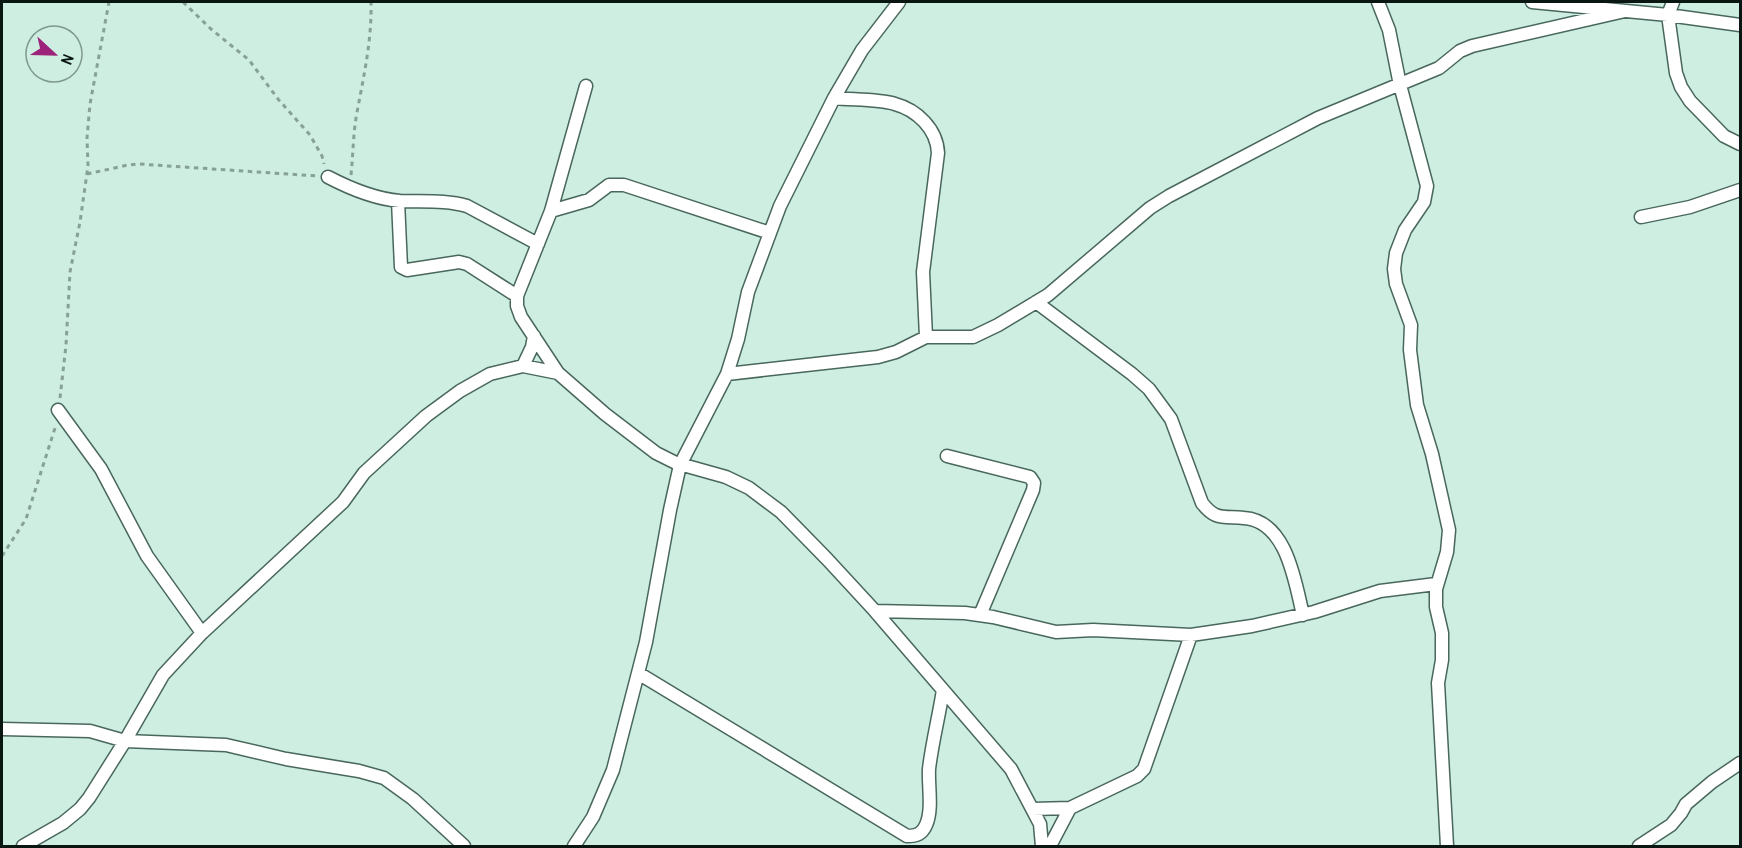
<svg xmlns="http://www.w3.org/2000/svg" width="1742" height="848" viewBox="0 0 1742 848" font-family="'Archivo Narrow',sans-serif">
<style>
.lines{fill:none;stroke-linecap:round;stroke-linejoin:round}
.minor-casing{stroke:#49675c;stroke-width:15}
.path{stroke:#88a197;stroke-width:3;stroke-dasharray:4.5 4.5;stroke-linecap:butt}
.minor{stroke:#fff;stroke-width:12}
</style>
<rect width="100%" height="100%" fill="#cdeee1"/>
<g class="lines">
<defs>
<path id="minor" d="M1378,2l11,28 11,55 27,101 -3,16 -19,28 -9,23 -2,16 2,15 15,41 -1,25 7,55 15,49 17,76 -2,22 -11,37v18l6,26v27l-4,23 9,163
M1532,2l136,13 72,10
M1673,2l-5,13 8,58 5,14 9,14 34,35 16,8
M586,86l-35,125 -34,85v10l4,11 37,56 47,41 51,39 20,10 50,14 23,11 32,24 46,47 48,52 136,158 29,55 2,22
M834,98c18,2 44,1 61,6 22,6 42,25 43,49l-15,119 3,65
M328,177c23,12 47,22 72,24 23,1 46,-1 67,5l71,38
M398,201l3,66 6,3 52,-8 8,2 50,32
M551,211l38,-11 20,-15h15l146,48
M1641,217l49,-10 50,-17
M1036,302l96,72 17,15 22,30 31,84c14,18 21,13 42,15 43,3 51,64 59,97
M523,366l9,-19 2,-11
M727,374l151,-17 18,-5 30,-15h47l25,-12 50,-30 102,-87 19,-12 149,-78 121,-50 21,-17 12,-5 153,-35
M58,410l43,59 46,87 55,77
M947,456l83,21 4,6 -1,7 -53,125
M875,611l90,2 28,4 63,15 37,-2 98,5 61,-9 62,-14 66,-21 56,-7
M638,673l269,163c10,0 15,-2 19,-11 7,-15 2,-40 3,-56 3,-26 10,-53 14,-79
M2,729l88,2 35,10 101,4 60,14 73,12 25,7 29,21 51,47
M1033,809l37,-1 67,-32 7,-7 47,-134
M23,846l40,-23 17,-14 9,-11 36,-57 38,-66 39,-42 141,-131 21,-29 62,-57 34,-25 30,-17 33,-8 35,7
M574,846l19,-29 20,-47 33,-128 24,-132 10,-45 47,-91 11,-35 10,-47 32,-86 54,-108 28,-48 37,-48
M1050,846l20,-38
M1639,846l32,-21 10,-12 5,-9 26,-22 28,-19"/>
</defs>
<use href="#minor" class="minor-casing"/>
<path class="path" d="M183,2l28,27 38,31 29,39 32,36 12,21 2,8
M87,174l41,-9 11,-1 178,12
M351,175c2,-19 2,-38 5,-57 7,-39 16,-76 15,-116
M60,398l6,-53 4,-73 10,-50 8,-56 -1,-28 3,-34 19,-102
M2,556l24,-37 29,-91"/>
<use href="#minor" class="minor"/>
</g>
<rect width="1742" height="848" fill="none" stroke="#0a1612" stroke-width="6"/>
<g transform="translate(54 54) rotate(112)"><circle r="28" fill="#cdeee1" stroke="#7f988e" stroke-width="1.5"/>
<path d="M0-4.5L10 22L0 15L-10 22Z" fill="#9d2279"/>
<text y="-9" font-size="16" font-weight="bold" text-anchor="middle" fill="#0a1612">N</text>
</g>
</svg>
